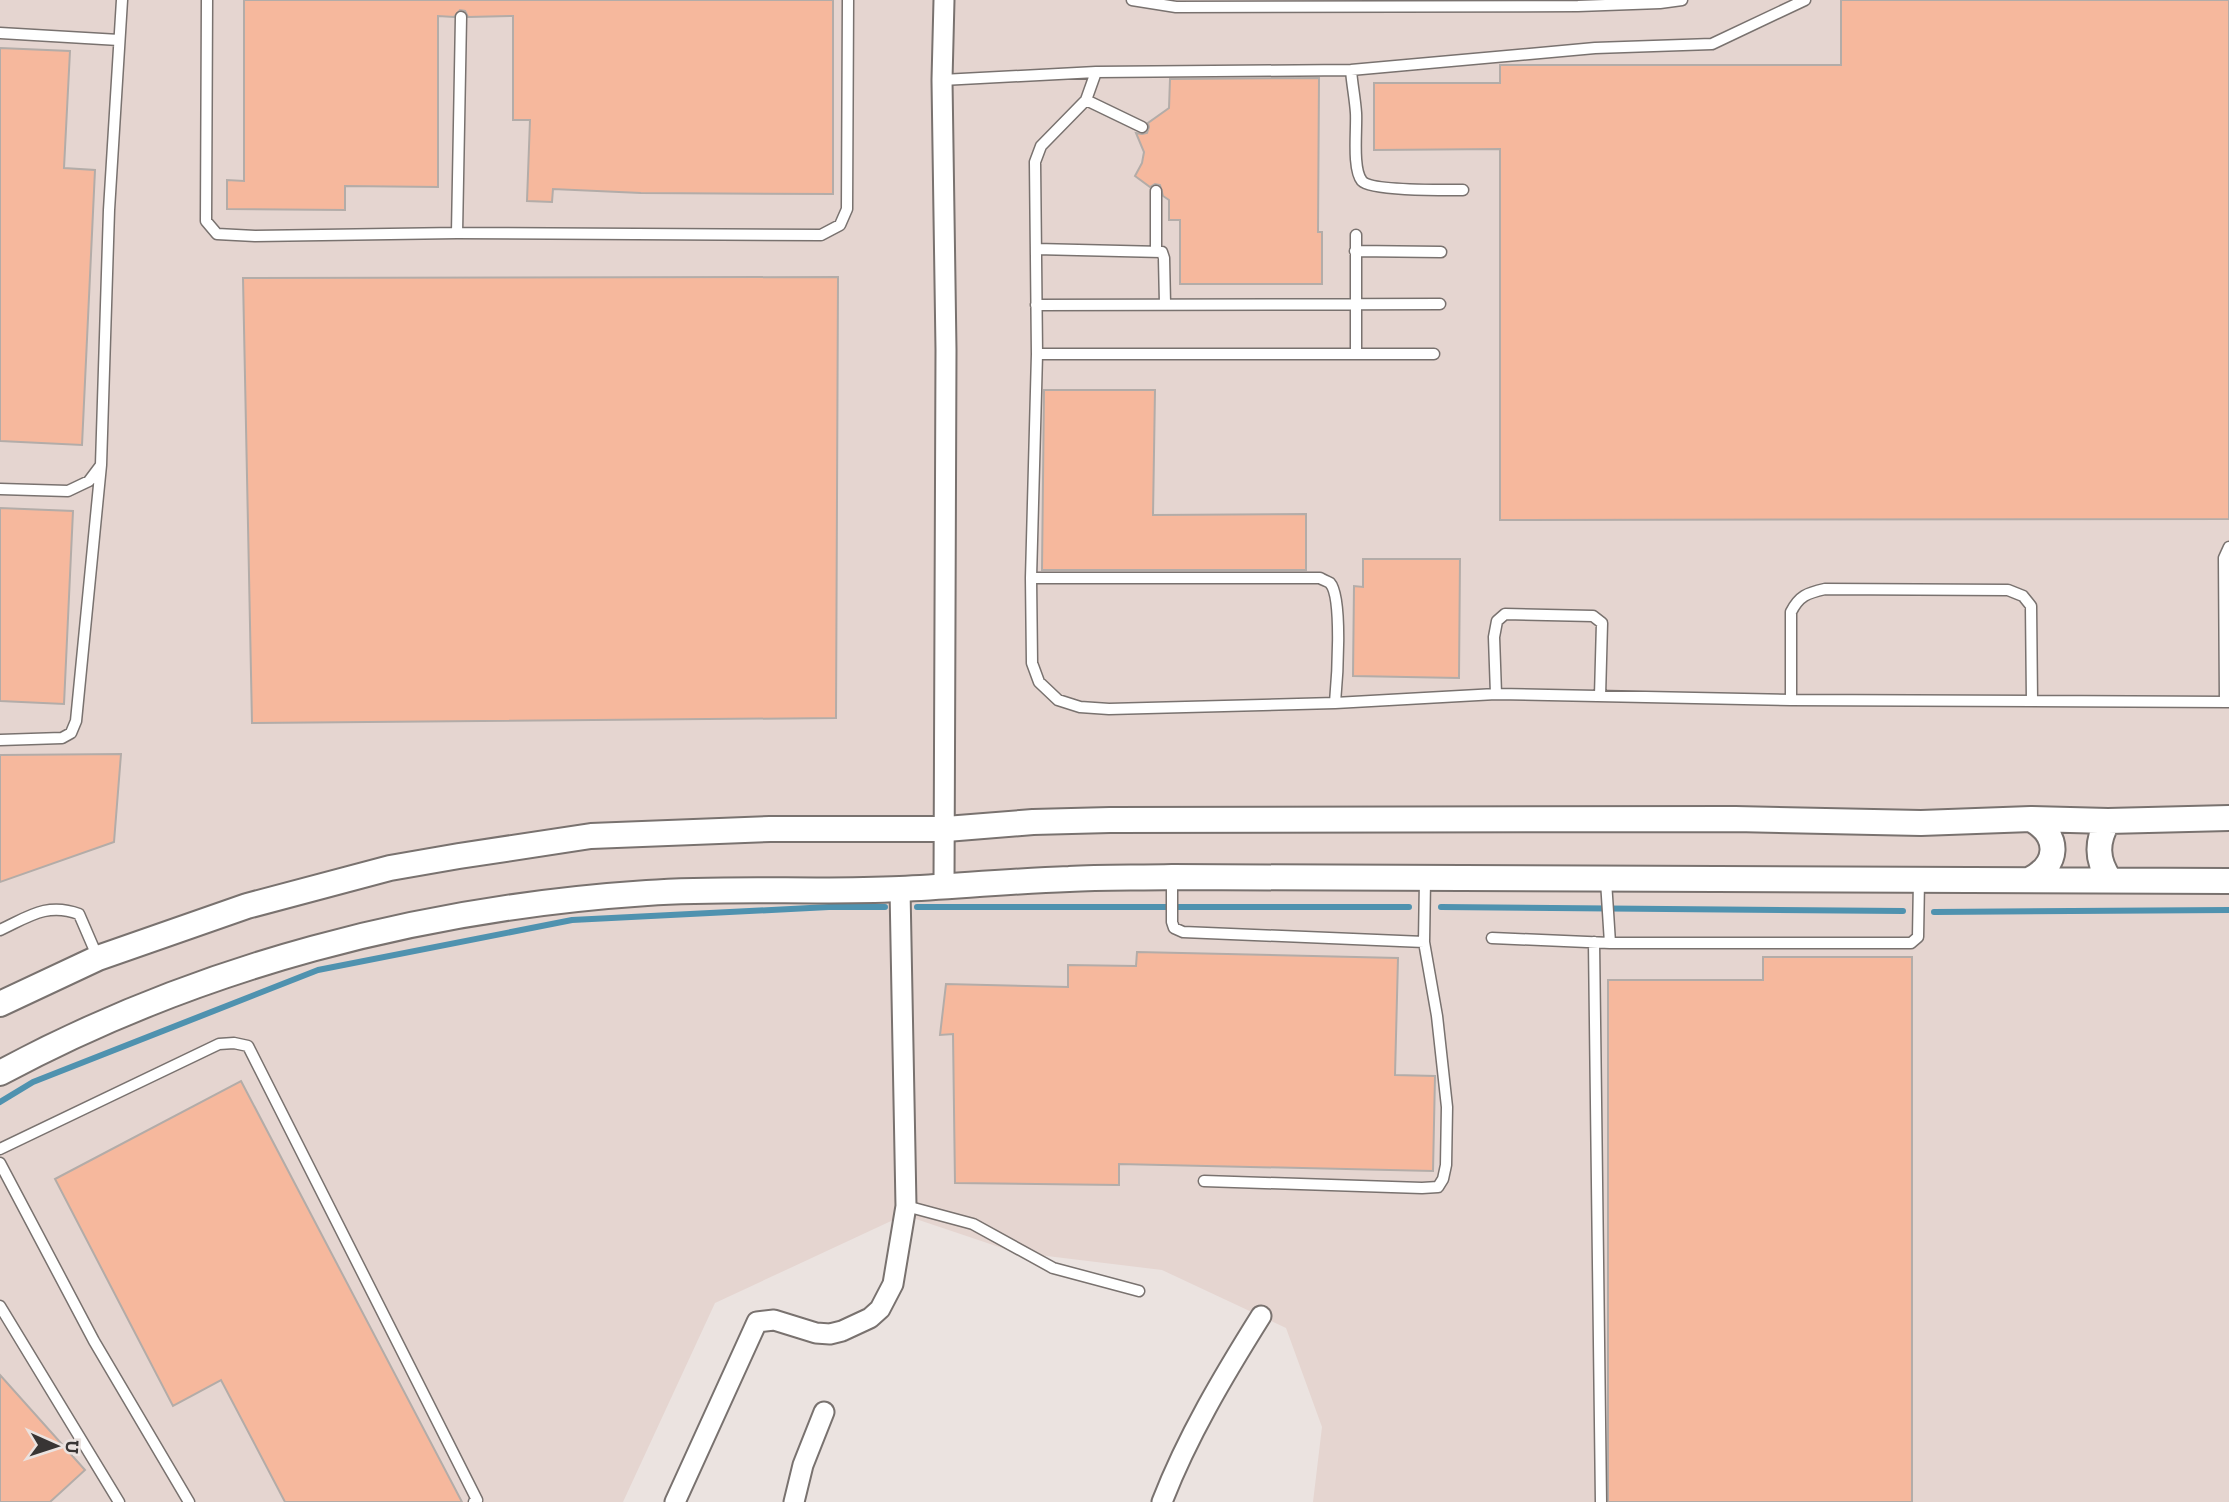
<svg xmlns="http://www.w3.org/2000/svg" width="2229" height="1502" viewBox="0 0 2229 1502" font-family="'Zilla Slab',serif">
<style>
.built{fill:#e5d5d0}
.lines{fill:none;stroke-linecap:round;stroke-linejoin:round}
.stream{stroke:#4f92af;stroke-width:6}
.building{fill:#f6b89d;stroke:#b3aca8;stroke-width:2}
.service-casing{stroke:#79726f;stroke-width:13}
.minor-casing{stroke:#79726f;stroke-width:23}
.tertiary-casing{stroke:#79726f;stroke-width:28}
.service{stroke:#fff;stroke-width:10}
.minor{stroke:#fff;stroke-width:19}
.tertiary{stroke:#fff;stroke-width:24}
</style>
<rect width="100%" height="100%" fill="#ebe3e0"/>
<path class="built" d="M0,0h2229v1502h-916l9,-75 -36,-99 -124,-58 -148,-18 -110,-37 -189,88 -92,199h-623z"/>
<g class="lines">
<path class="stream" d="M917,907h492
M1441,907l462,4
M1934,912l295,-2
M0,1102l33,-20 285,-112 254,-50 257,-13h56"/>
</g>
<path class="building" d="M244,0h589v194l-192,-1 -88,-4 -1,13 -25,-1 3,-81h-17v-104l-45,1 -3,-6 -5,-1 -6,7 -16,-1v171l-93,-1v24l-118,-1v-29l17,1z
M1841,0h388v519l-729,1v-371l-126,1v-67h126v-18h341z
M0,48l70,3 -6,117 31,2 -13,275 -82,-4z
M1319,78l-1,154h4v52h-142v-64h-11v-20l-6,-4 -3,-11 -5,-1 -5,3 -15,-11 7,-13 2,-11 -8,-19 6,1 5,-1 2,-6 -1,-4 21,-15 1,-29z
M838,277l-2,441 -584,5 -9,-445z
M1044,390h111l-2,125 153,-1v56h-264z
M0,508l73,3 -9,193 -64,-3z
M1363,559h97l-1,119 -106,-2 1,-90 9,1z
M121,754l-7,88 -114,40v-127z
M1137,952l261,6 -3,117 40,1 -2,95 -314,-7v21l-164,-2 -2,-149 -13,1 6,-51 122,3v-22l68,1z
M1763,957h149v545h-304v-522h155z
M241,1081l221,421h-177l-64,-122 -48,26 -118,-227z
M0,1375l85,95 -35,32h-50z"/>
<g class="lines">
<defs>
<path id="service" d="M207,0l-1,221 11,13 38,2 202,-3 364,2 19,-10 7,-16 1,-209
M1132,0l44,7 402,-1 82,-3 22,-3
M0,33l119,7
M1351,70c1,14 4,28 5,43 1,16 -4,56 6,68 9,10 84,9 101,9
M1096,72l-10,28 -45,46 -6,16 2,192 -6,224 1,85 7,19 19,18 22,7 29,2 226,-6 161,-9 295,6 438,2
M942,80l154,-8 255,-2 244,-22 117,-4 93,-44
M1086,100l56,27
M457,233l4,-216
M1356,235v119
M1036,249l126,3 2,6 1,46
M1156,251v-60
M1355,251l86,1
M1036,305l404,-1
M1037,354h397
M0,489l68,2 21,-10 12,-16 8,-255 13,-210
M1031,578h289c3,2 7,3 10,5 13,14 7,99 5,120
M1496,694l-2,-57 3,-16 8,-7 88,2 9,7 -2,73
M1791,700v-88c8,-16 16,-19 34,-23l183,1 15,6 8,10 1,95
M2225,702l-1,-144 5,-11
M0,740l62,-2 9,-5 5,-12 25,-256
M1172,879v43l2,6 9,4 241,10
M1606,881l4,62
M0,930c28,-13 47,-28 79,-16l19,44
M1492,938l118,5h301l7,-6 1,-57
M1594,942l7,560
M0,1149l219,-105 15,-1 14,3 229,454 -3,2
M0,1163l94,178 95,161
M1204,1181l218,7 16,-1 5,-8 3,-14 1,-58 -10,-91 -13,-74 1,-62
M906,1206l67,18 80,44 86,23
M0,1306l119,196"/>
<path id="minor" d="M944,885l2,-535 -4,-270 2,-80
M675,1502l82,-180 17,-2 42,13 14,1 12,-3 28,-13 10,-9 13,-25 13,-78 -6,-317
M794,1502l9,-37 21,-53
M1162,1502c25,-65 62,-127 99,-186"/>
<path id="tertiary" d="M2108,821c-12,21 -12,39 2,59
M2029,880c30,-15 32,-44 2,-61
M0,1004l98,-46 149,-52 143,-38 69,-12 132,-20 179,-7h176l87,-7 77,-2 625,-1 186,4 110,-4 77,2 121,-3
M0,1073c199,-107 421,-165 647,-180 84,-6 169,0 253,-4 57,-3 113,-8 169,-10 34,-2 69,-1 103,-2l1057,4"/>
</defs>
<use href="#service" class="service-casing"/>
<use href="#minor" class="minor-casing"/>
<use href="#tertiary" class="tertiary-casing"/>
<use href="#service" class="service"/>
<use href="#minor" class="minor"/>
<use href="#tertiary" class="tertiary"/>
</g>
<g transform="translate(56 1446) rotate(93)" stroke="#ebe3e0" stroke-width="5" paint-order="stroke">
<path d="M0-5L12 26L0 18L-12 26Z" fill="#383534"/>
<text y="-10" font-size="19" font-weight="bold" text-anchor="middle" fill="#383534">U</text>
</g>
</svg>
